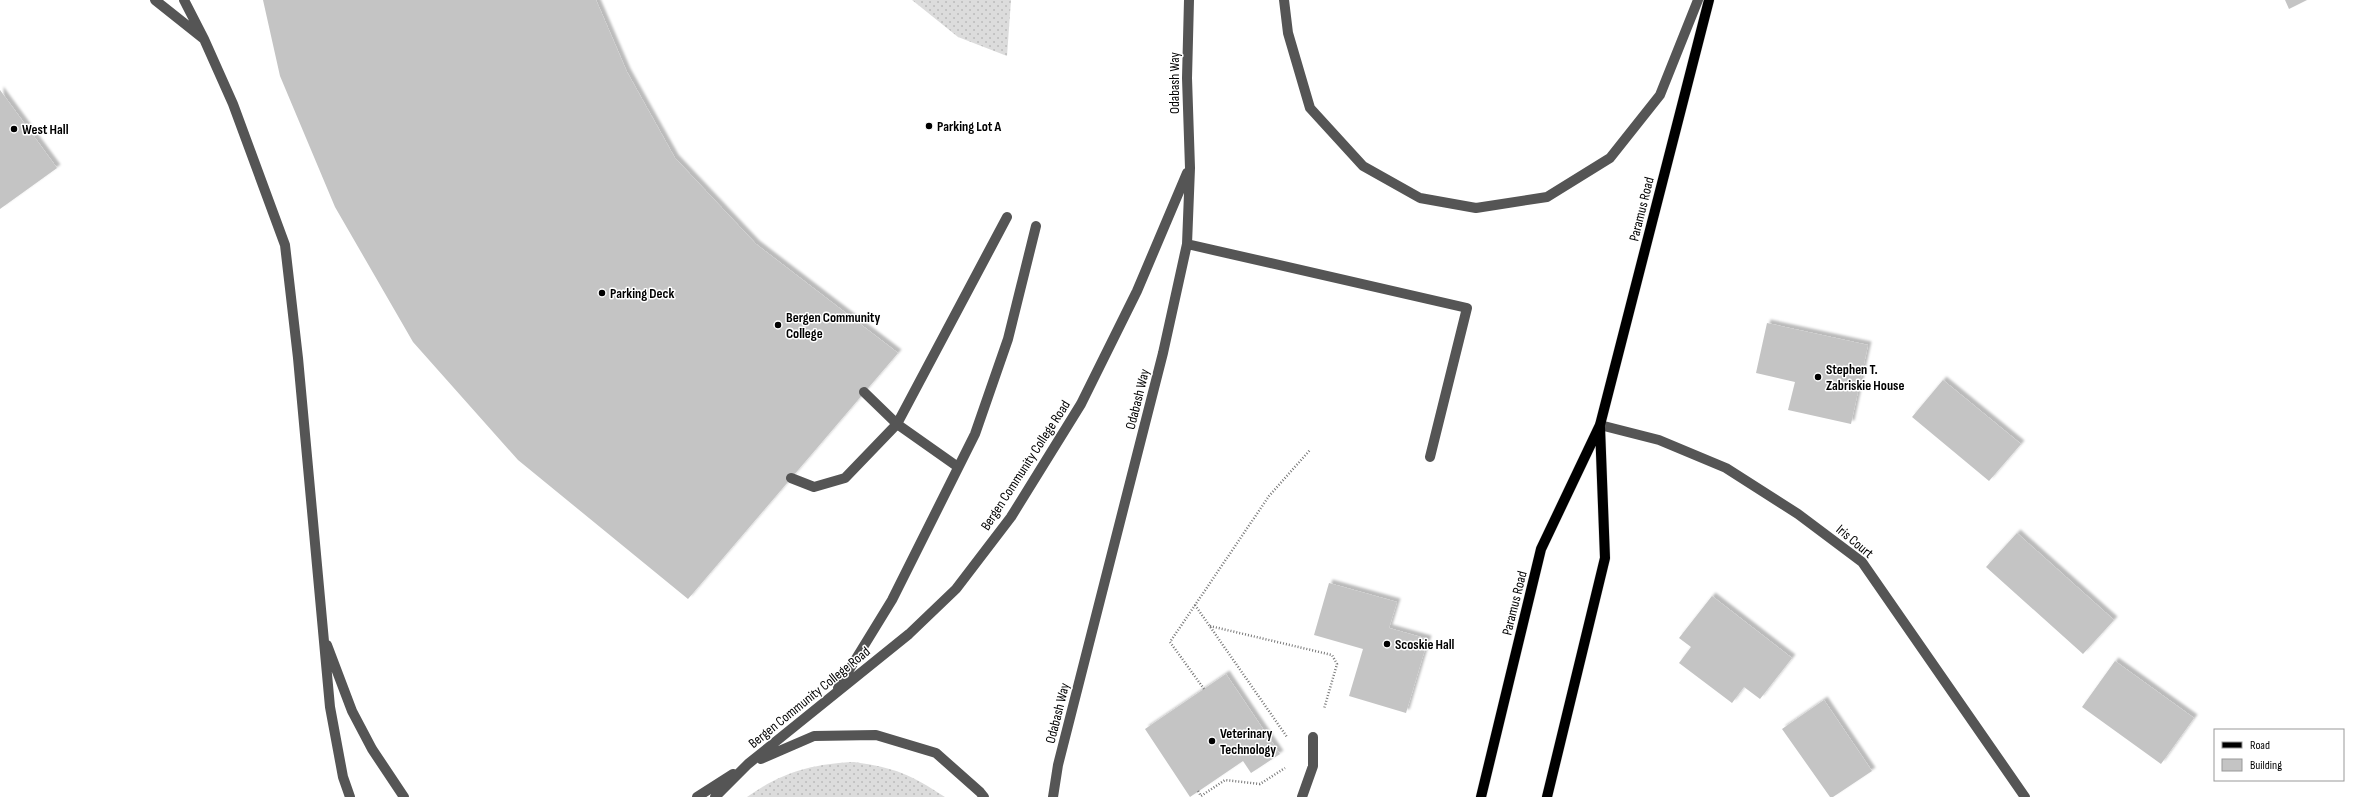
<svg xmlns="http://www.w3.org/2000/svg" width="2360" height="797" viewBox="0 0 2360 797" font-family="'Sofia Sans Condensed',sans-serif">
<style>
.grass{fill:url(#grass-dots)}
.building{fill:#c4c4c4;filter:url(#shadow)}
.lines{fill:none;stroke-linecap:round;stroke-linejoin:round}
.major-casing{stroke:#dbdbdb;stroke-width:11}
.path{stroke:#777;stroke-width:2.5;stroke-dasharray:1 2;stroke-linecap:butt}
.minor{stroke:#555;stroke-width:10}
.major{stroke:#000;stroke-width:10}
.poi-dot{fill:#000;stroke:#fff;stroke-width:1.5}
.labels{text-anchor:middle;stroke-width:3;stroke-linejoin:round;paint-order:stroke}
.street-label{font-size:14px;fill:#000;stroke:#fff}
.poi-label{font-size:14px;font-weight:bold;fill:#000;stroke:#fff;text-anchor:start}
</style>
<defs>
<pattern id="grass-dots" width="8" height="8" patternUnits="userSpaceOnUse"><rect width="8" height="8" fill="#dcdcdc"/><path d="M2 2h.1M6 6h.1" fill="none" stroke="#bbb" stroke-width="1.8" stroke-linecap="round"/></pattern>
<filter id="shadow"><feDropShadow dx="3.5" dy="-3.5" stdDeviation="1" flood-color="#0004"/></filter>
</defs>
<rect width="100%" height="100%" fill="#fff"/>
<path class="grass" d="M912,0h99l-4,56 -49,-19z
M854,762c42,6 56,12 91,35h-198c35,-25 65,-33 107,-35z"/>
<path class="building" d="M263,0h333l31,72 48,86 81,86 142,109 -210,246 -170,-139 -105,-118 -78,-135 -55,-131z
M2285,0h22l-18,9z
M0,90l57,78 -57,41z
M1767,323l101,22 -17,79 -63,-14 7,-28 -39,-9z
M1943,380l78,64 -32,37 -77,-64z
M2017,533l97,87 -31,34 -97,-87z
M1329,583l68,19 -8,26 39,11 -22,74 -57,-17 14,-47 -49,-14z
M1712,596l80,62 -32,41 -16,-12 -12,16 -53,-40 12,-16 -12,-9z
M2115,661l79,57 -33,46 -79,-57z
M1226,674l54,80 -29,19 -8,-12 -53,36 -45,-68z
M1824,700l48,71 -39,26h-3l-48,-68z"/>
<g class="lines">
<defs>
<path id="major" d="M1481,797l60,-248 59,-124 109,-425
M1547,797l58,-239 -5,-131"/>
</defs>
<use href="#major" class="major-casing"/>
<path class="path" d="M1195,605l92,132
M1210,626l122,29 5,9 -13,45
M1204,689l-34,-47 99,-146 41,-46
M1198,791l3,5 24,-16 35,4 25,-16"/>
<path class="minor" d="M155,0l49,39 -20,-39
M1284,0l4,33 22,75 53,58 57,32 56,10 71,-11 63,-39 50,-63 38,-95
M204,39l29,65 52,141 13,113 32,349 13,70 7,20
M1187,244l280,64 -37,149
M864,392l33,32 61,43
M1600,425l59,15 67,28 72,46 64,48 163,235
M791,478l23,9 31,-9 52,-54 110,-207
M327,645l25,66 20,38 32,48
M838,688l54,-88 83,-166 33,-95 28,-113
M761,759l53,-23 62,-1 60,18 44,39 4,5
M697,797l36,-23
M715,797l33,-33 161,-130 47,-45 55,-72 70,-113 56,-113 50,-118
M1053,797l5,-32 105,-412 24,-109 3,-76 -3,-90 2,-78
M1302,797l11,-31v-29"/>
<use href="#major" class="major"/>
</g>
<g class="poi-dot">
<circle cx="929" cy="126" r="4"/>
<circle cx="14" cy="129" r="4"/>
<circle cx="602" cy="293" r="4"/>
<circle cx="778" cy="325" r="4"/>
<circle cx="1818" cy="377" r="4"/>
<circle cx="1387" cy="644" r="4"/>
<circle cx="1212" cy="741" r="4"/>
</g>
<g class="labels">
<g class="street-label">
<text transform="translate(1174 83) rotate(-90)" y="5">Odabash Way</text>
<text transform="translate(1641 209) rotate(-76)" y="5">Paramus Road</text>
<text transform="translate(1137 399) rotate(-76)" y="5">Odabash Way</text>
<text transform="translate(1025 465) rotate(-57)" y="5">Bergen Community College Road</text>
<text transform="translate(1855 541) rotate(40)" y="5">Iris Court</text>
<text transform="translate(1514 603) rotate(-76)" y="5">Paramus Road</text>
<text transform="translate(809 697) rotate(-39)" y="5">Bergen Community College Road</text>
<text transform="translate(1057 713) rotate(-76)" y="5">Odabash Way</text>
</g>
<g class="poi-label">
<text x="937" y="131">Parking Lot A</text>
<text x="22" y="134">West Hall</text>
<text x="610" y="298">Parking Deck</text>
<text x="786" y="322">Bergen Community<tspan x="786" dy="16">College</tspan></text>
<text x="1826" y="374">Stephen T.<tspan x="1826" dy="16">Zabriskie House</tspan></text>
<text x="1395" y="649">Scoskie Hall</text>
<text x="1220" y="738">Veterinary<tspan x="1220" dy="16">Technology</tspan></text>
</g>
</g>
<rect x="2214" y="729" width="130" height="52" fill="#ffffff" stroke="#999999"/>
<rect x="2222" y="742" width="20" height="6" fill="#000000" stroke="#999999"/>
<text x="2250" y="749" font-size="12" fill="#000000">Road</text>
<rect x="2222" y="759" width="20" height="12" fill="#c4c4c4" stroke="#999999"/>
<text x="2250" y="769" font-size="12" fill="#000000">Building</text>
</svg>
